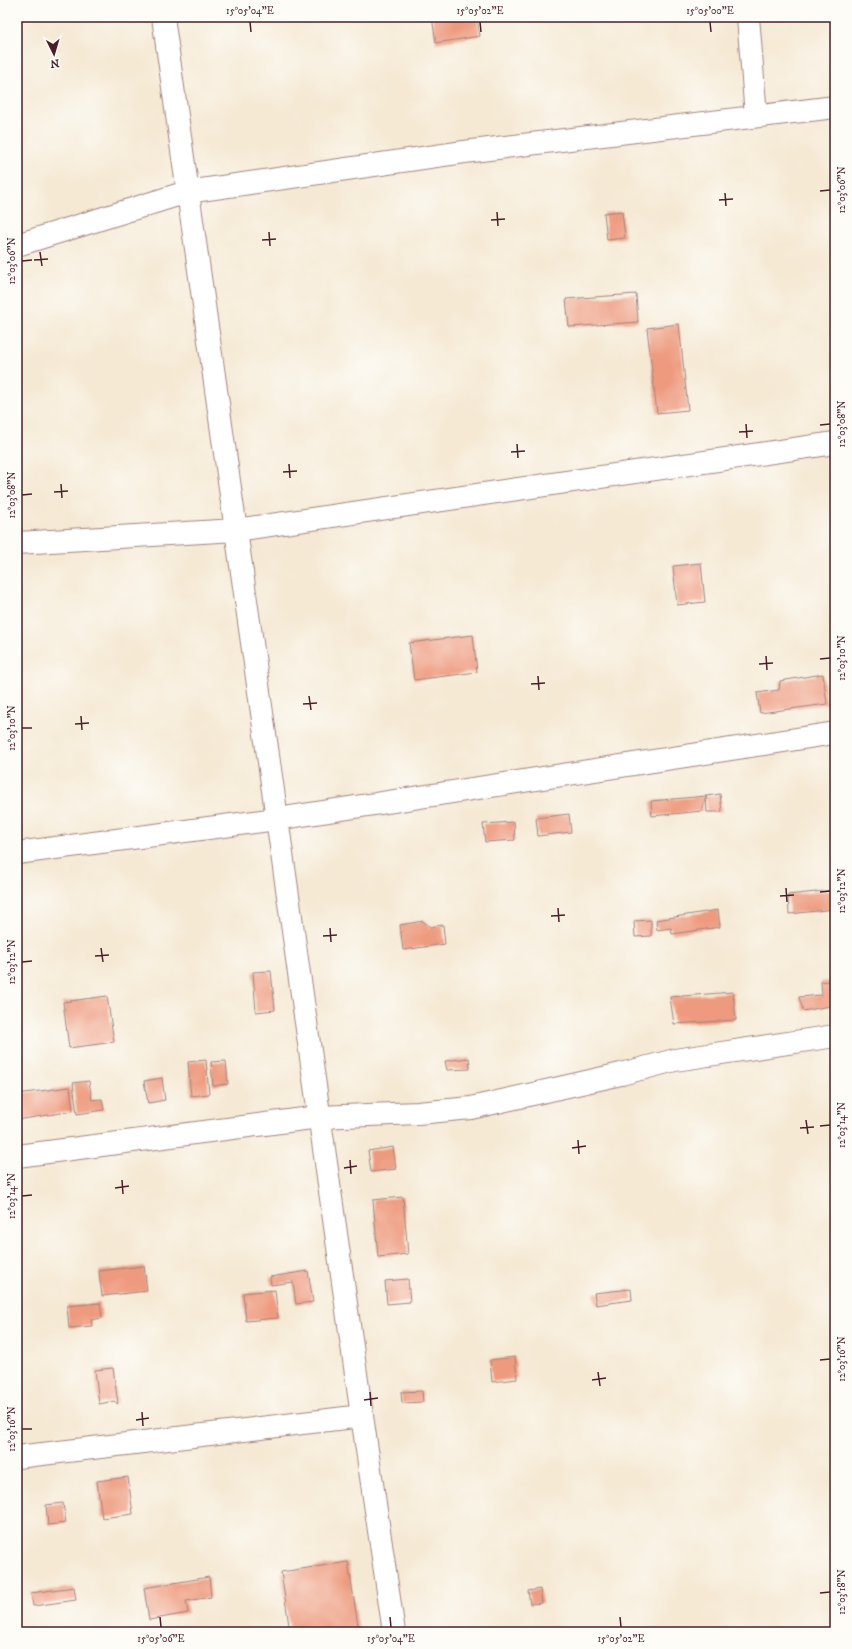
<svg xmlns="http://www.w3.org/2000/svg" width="852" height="1649" viewBox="0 0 852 1649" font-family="'IM FELL DW Pica',serif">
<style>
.building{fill:#ee9a7e}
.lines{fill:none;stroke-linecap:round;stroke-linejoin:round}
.minor-casing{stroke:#a08480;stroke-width:24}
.minor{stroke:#fff;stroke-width:22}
.ticks{fill:none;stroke:#4a1f2b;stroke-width:1.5}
.neatline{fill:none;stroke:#4a1f2b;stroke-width:1.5}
.ticks-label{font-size:10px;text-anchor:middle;fill:#4a1f2b}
</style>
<rect width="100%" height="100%" fill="#fdfcf7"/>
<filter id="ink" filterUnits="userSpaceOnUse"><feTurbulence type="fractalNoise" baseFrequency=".025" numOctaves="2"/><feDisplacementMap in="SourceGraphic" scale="8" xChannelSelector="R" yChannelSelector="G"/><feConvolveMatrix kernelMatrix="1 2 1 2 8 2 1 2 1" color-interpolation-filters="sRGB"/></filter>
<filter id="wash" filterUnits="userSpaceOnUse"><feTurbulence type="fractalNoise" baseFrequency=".012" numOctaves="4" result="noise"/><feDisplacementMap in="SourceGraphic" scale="16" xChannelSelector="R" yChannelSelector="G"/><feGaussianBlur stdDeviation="0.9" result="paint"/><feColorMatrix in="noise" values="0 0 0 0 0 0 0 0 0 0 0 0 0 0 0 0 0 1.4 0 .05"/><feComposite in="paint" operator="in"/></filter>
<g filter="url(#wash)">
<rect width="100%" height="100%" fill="#f5e9d4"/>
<g id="blocks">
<path class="building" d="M432,17h45l3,19 -44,7z
M622,211l3,27 -18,2 -3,-27z
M636,294l2,28 -69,5 -3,-28z
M679,324l9,86 -31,3 -10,-85z
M701,563l4,39 -28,3 -4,-39z
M473,635l4,37 -63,8 -5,-37z
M823,674l4,30 -67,9 -3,-20 22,-3 1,-9z
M720,794l2,18h-15l-1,-16z
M706,796l-4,15 -50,5 -1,-15z
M569,814l2,18 -33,4 -2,-18z
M514,822l1,18 -30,2 -2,-18z
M835,890v19l-46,5 -1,-19z
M718,910l2,17 -48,7 -1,-6 -14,2 -1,-10z
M651,920v16l-16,1 -1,-16z
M423,921l7,6 13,-2 2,19 -42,6 -3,-25z
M271,971l4,39 -19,2 -3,-40z
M835,980v25l-32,6 -4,-14 23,-2 -1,-13z
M733,992l3,28 -62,4 -4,-27z
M107,996l7,46 -45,6 -6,-46z
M469,1058l1,11 -23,1 -2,-9z
M206,1060l3,34 -18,2 -3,-34z
M226,1061l2,23 -15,2 -2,-24z
M162,1078l3,22 -17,3 -4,-22z
M89,1081l3,19 10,-1 2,11 -27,4 -4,-31z
M70,1087l3,24 -56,9v-26z
M393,1147l3,22 -25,3 -3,-21z
M403,1197l5,57 -30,3 -5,-57z
M17,1199h3v14h-3z
M144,1266l3,25 -45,5 -3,-25z
M308,1271l5,31 -17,2 -3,-22 -22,3 -1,-8z
M408,1279l2,23 -23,2 -2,-23z
M631,1289l1,11 -36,5 -2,-12z
M275,1290l3,28 -32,3 -3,-28z
M100,1303l2,15 -11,2 1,6 -23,2 -2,-22z
M515,1357l2,22 -25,3 -2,-22z
M113,1368l5,36 -4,-3 -15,3 -4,-34z
M422,1391l1,11 -21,1 -1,-11z
M128,1477l5,37 -31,4 -5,-37z
M63,1503l3,20 -18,2 -2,-20z
M348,1562l11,70h-69l-9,-60z
M209,1577l2,20 -25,4 2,12 -39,7 -5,-32z
M74,1587l2,13 -43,6 -2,-13z
M540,1589l2,14 -12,1 -2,-13z"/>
</g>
</g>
<g filter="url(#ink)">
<use href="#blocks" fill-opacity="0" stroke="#a08480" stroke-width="1"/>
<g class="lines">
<defs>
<path id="minor" d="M163,17l199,1399 32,216
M748,17l8,99
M17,245l170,-53 277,-40 371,-45
M17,543l219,-13 599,-87
M17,853l260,-34 558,-86
M17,1156l302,-39 99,-4 53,-5 150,-34 54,-14 160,-24
M17,1457l345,-41"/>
</defs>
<use href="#minor" class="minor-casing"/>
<use href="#minor" class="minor"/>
</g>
</g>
<path class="ticks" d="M250,22l1,10M480,22l1,10M710,22l1,10M820,191l10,-1M725,193l1,13M719,200l14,-1M497,212l1,14M491,220l14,-1M269,232l1,14M262,240l14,-1M40,252l2,14M34,260l14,-1M22,261l10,-1M746,424l1,14M820,425l10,-1M739,432l14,-1M517,444l1,14M511,452l14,-1M289,464l1,14M283,472l14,-1M61,484l1,14M54,492l14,-1M22,495l10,-1M766,656l1,14M820,659l10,-1M759,664l14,-1M538,676l1,14M531,684l14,-1M309,696l2,14M303,704l14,-1M81,716l1,14M75,724l14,-1M22,728h10M786,888l1,14M820,892l10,-1M780,896l14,-1M558,908l1,14M551,916l14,-1M330,928l1,14M323,936l14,-1M101,948l2,14M95,956l14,-1M22,962l10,-1M806,1120l2,14M820,1126l10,-1M800,1128l14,-1M578,1140l1,14M572,1148l14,-2M350,1160l1,14M344,1168l13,-2M122,1180l1,14M115,1188l14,-2M22,1196l10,-1M820,1360l10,-1M598,1372l2,14M592,1380l14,-2M370,1392l1,14M364,1400l14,-2M142,1412l1,14M136,1420l13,-2M22,1429h10M820,1593l10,-1M160,1617l1,10M390,1617l1,10M620,1617l1,10"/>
<rect width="852" height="1649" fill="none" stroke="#fdfcf7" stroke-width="44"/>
<g transform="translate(54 54) rotate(175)" stroke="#fdfcf7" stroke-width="3" paint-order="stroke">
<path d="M0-3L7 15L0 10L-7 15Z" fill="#4a1f2b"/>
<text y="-6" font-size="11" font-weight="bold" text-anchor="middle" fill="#4a1f2b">N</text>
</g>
<rect x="22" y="22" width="808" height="1605" class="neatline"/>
<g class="ticks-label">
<text x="250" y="14">15°05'04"E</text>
<text x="480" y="14">15°05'02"E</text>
<text x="710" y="14">15°05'00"E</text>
<text transform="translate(841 190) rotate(-90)" y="4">12°03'06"N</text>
<text transform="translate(11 261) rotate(-90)" y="4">12°03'06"N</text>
<text transform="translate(841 424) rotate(-90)" y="4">12°03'08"N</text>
<text transform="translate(11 495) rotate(-90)" y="4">12°03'08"N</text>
<text transform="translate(841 658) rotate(-90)" y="4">12°03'10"N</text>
<text transform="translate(11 728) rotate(-90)" y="4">12°03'10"N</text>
<text transform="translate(841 891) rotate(-90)" y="4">12°03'12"N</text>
<text transform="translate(11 962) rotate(-90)" y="4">12°03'12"N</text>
<text transform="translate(841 1125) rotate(-90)" y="4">12°03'14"N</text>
<text transform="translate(11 1196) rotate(-90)" y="4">12°03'14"N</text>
<text transform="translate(841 1359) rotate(-90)" y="4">12°03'16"N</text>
<text transform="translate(11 1429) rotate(-90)" y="4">12°03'16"N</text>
<text transform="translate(841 1592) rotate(-90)" y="4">12°03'18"N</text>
<text x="161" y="1642">15°05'06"E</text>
<text x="391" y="1642">15°05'04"E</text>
<text x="621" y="1642">15°05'02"E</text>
</g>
</svg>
